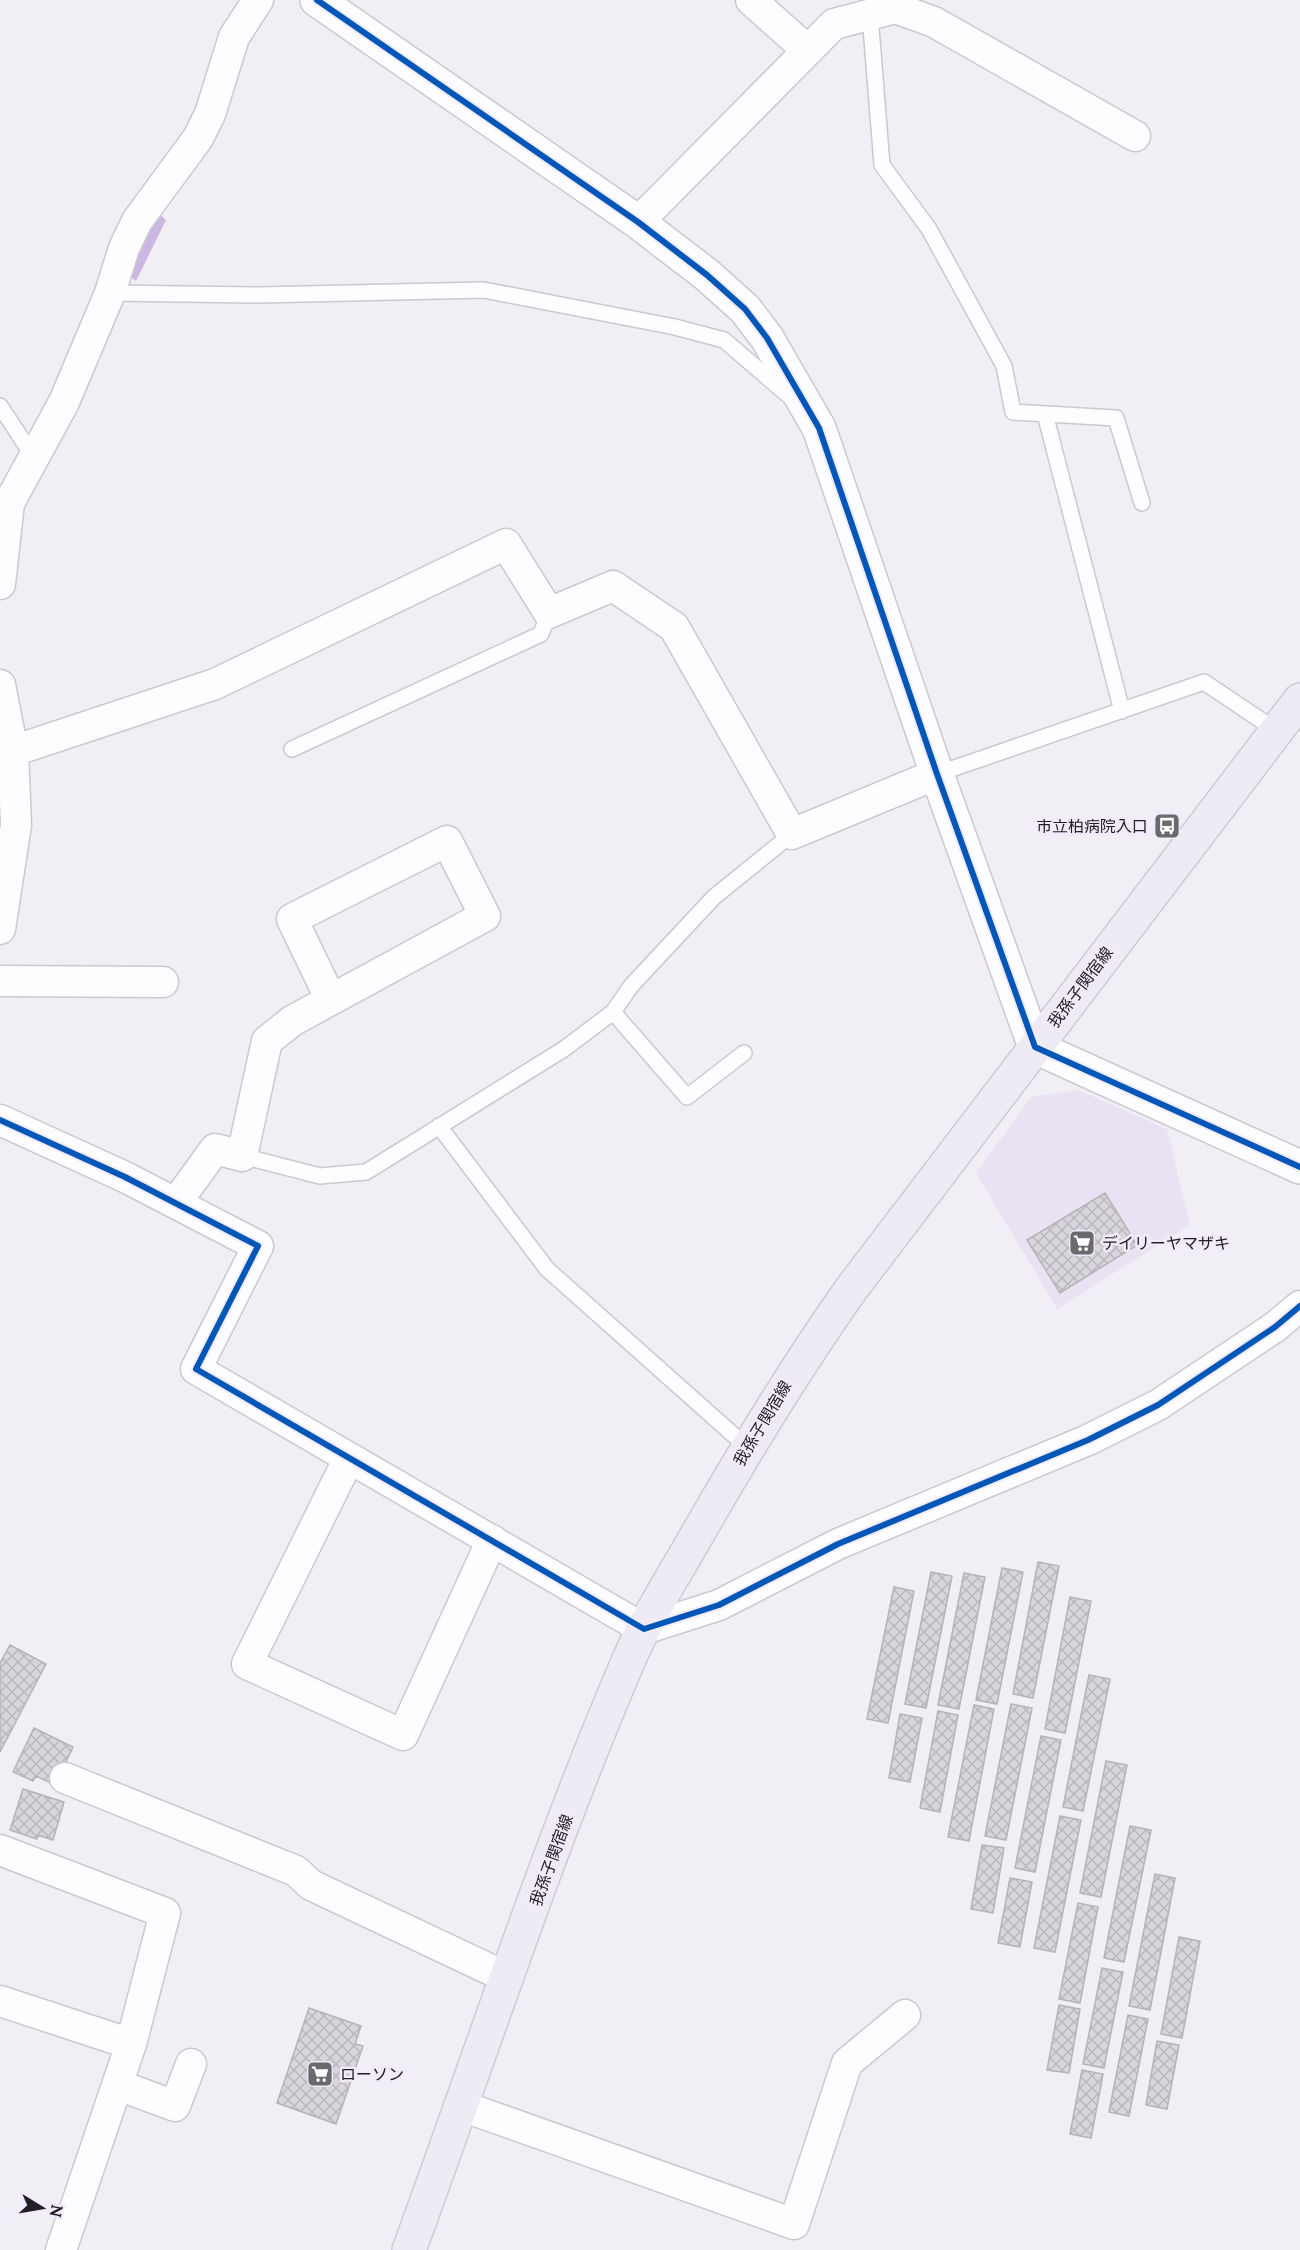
<svg xmlns="http://www.w3.org/2000/svg" width="1300" height="2250" viewBox="0 0 1300 2250" font-family="Lora,'Noto Sans JP',serif">
<style>
.built{fill:#e9e2f2}
.water{fill:#ccb7e4}
.building{fill:url(#building-cross-hatch);stroke:#b5b2b8;stroke-width:1.5}
.lines{fill:none;stroke-linecap:round;stroke-linejoin:round}
.service-casing{stroke:#cbc9cf;stroke-width:18}
.minor-casing{stroke:#cbc9cf;stroke-width:33}
.tertiary-casing{stroke:#cbc9cf;stroke-width:36}
.primary-casing{stroke:#ceccd0;stroke-width:36}
.service{stroke:#fdfcfe;stroke-width:15}
.minor{stroke:#fdfcfe;stroke-width:30}
.tertiary{stroke:#fdfcfe;stroke-width:33}
.primary{stroke:#efebf4;stroke-width:33}
.cycleway-casing{stroke:#f1eafa;stroke-width:10}
.cycleway{stroke:#0057b8;stroke-width:6}
.labels{text-anchor:middle;stroke-width:5;stroke-linejoin:round;paint-order:stroke}
.poi-label{font-size:16px;fill:#222025;stroke:#f1eafa;text-anchor:start}
.street-label{font-size:16px;fill:#222025;stroke:#f1eafa}
</style>
<defs>
<pattern id="building-cross-hatch" width="8" height="8" patternUnits="userSpaceOnUse" patternTransform="scale(1.5)"><rect width="8" height="8" fill="#d9d5dc"/><path d="M0 0l8 8M0 8l8-8" fill="none" stroke="#bab7bd"/></pattern>
</defs>
<rect width="100%" height="100%" fill="#f2eef6"/>
<path class="built" d="M1078,1090l89,39 23,96 -133,84 -81,-136 55,-76z"/>
<path class="water" d="M155,210l11,10 -30,61 -11,-9z"/>
<path class="building" d="M1105,1193l32,52 -77,48 -33,-53z
M1038,1562l21,4 -26,132 -20,-4z
M1002,1568l21,4 -26,132 -21,-4z
M931,1572l21,4 -26,132 -21,-4z
M964,1573l21,4 -26,132 -21,-4z
M894,1587l20,4 -26,132 -21,-4z
M1070,1597l21,4 -26,132 -20,-4z
M10,1645l36,19 -46,88v-89z
M1089,1675l21,4 -27,132 -20,-4z
M1011,1704l21,4 -26,132 -21,-4z
M974,1705l20,4 -25,132 -21,-4z
M938,1711l20,4 -18,97 -20,-4z
M900,1714l22,4 -12,64 -21,-4z
M34,1728l39,19 -18,38 -19,-9 -3,5 -20,-9z
M1041,1736l20,4 -26,132 -20,-4z
M1106,1761l21,4 -26,132 -21,-4z
M23,1789l41,13 -11,38 -15,-5 -1,4 -27,-9z
M1060,1816l21,4 -26,132 -21,-4z
M1130,1826l21,4 -27,132 -20,-4z
M982,1845l22,3 -11,65 -22,-4z
M1155,1874l20,4 -25,132 -21,-4z
M1010,1878l22,4 -12,65 -22,-4z
M1078,1903l20,4 -18,96 -21,-4z
M1179,1937l21,4 -18,97 -21,-4z
M1102,1968l21,4 -19,96 -21,-4z
M1059,2005l21,4 -11,64 -22,-3z
M309,2008l52,18 -6,18 8,2 -27,78 -59,-21z
M1128,2015l20,4 -19,97 -20,-4z
M1157,2041l22,4 -12,64 -21,-4z
M1082,2070l21,4 -12,64 -21,-4z"/>
<g class="lines">
<defs>
<path id="service" d="M870,15l12,150 47,64 75,137 9,46 103,6 26,85
M110,293l149,2 225,-5 191,37 49,13 65,56
M0,406l33,50
M1045,414l77,297
M292,749l249,-115 8,-21
M937,774l267,-92 73,49
M613,1012l74,85 57,-44
M439,1126l108,143 200,178
M242,1156l78,20 46,-4 198,-123 49,-37 18,-26 83,-89 78,-63"/>
<path id="minor" d="M751,0l56,50
M638,222l196,-198 61,-16 39,14 201,114
M0,584l9,-81 55,-101 46,-109 14,-45 13,-27 61,-83 12,-24 24,-77 24,-37
M0,685l13,66 3,74 -16,104
M13,751l202,-67 291,-140 43,69 64,-27 61,41 118,207 145,-60
M0,981l163,1
M0,1120l125,57 133,69 -62,123 448,260 75,-24 119,-61 250,-104 70,-35 117,-78 25,-21
M176,1203l39,-54 27,7 25,-115 25,-20 193,-105 -38,-75 -155,78 39,81
M349,1458l-102,206 156,71 89,-195
M65,1778l231,93 15,14 197,93
M0,1850l165,63 -34,131 -70,206
M0,2001l131,43
M118,2085l57,21 16,-42
M462,2106l332,118 53,-161 58,-48"/>
<path id="tertiary" d="M317,0l321,222 69,53 38,34 22,29 52,90 118,346 98,273 265,120"/>
<path id="primary" d="M409,2250c72,-195 136,-395 218,-586 18,-43 43,-82 66,-122 50,-88 101,-172 159,-254l448,-588"/>
</defs>
<use href="#service" class="service-casing"/>
<use href="#minor" class="minor-casing"/>
<use href="#tertiary" class="tertiary-casing"/>
<use href="#primary" class="primary-casing"/>
<use href="#service" class="service"/>
<use href="#minor" class="minor"/>
<use href="#tertiary" class="tertiary"/>
<use href="#primary" class="primary"/>
<defs>
<path id="cycleway" d="M317,0l321,222 69,53 38,34 22,29 52,90 118,346 98,273 265,120
M0,1120l125,57 133,69 -62,123 448,260 75,-24 119,-61 250,-104 70,-35 117,-78 25,-21"/>
</defs>
<use href="#cycleway" class="cycleway-casing"/>
<use href="#cycleway" class="cycleway"/>
</g>
<defs>
<symbol id="bus-square" viewBox="-11 -11 22 22"><rect x="-9" y="-9" width="18" height="18" rx="4" fill="#6b686e" stroke="#f1eafa"/><path d="M-5-6H5V4H4V6H2V4H-2V6H-4V4H-5ZM-3.5-4V0h7V-4ZM-3.5 1.2v1.5H-2V1.2ZM2 1.2v1.5H3.5V1.2Z" fill="#fff"/></symbol>
<symbol id="supermarket-square" viewBox="-11 -11 22 22"><rect x="-9" y="-9" width="18" height="18" rx="4" fill="#6b686e" stroke="#f1eafa"/><path d="M-6-5.5h2.5l.6 2H6L4.5 2H-2.5L-4.4-4H-6ZM-1.5 3.2a1.3 1.3 0 1 0 .1 0ZM3 3.2a1.3 1.3 0 1 0 .1 0Z" fill="#fff"/></symbol>
</defs>
<g fill-rule="evenodd">
<use href="#bus-square" x="1152" y="811" width="30" height="30"/>
<use href="#supermarket-square" x="1067" y="1228" width="30" height="30"/>
<use href="#supermarket-square" x="305" y="2059" width="30" height="30"/>
</g>
<g class="labels">
<g class="poi-label">
<text x="1148" y="832" text-anchor="end">市立柏病院入口</text>
<text x="1102" y="1249">デイリーヤマザキ</text>
<text x="340" y="2080">ローソン</text>
</g>
<g class="street-label">
<text transform="translate(1080 987) rotate(-53)" y="6">我孫子関宿線</text>
<text transform="translate(762 1423) rotate(-59)" y="6">我孫子関宿線</text>
<text transform="translate(551 1860) rotate(-70)" y="6">我孫子関宿線</text>
</g>
</g>
<g transform="translate(42 2208) rotate(101)" stroke="#f1eafa" stroke-width="4.5" paint-order="stroke">
<path d="M0-4.5L10 22L0 15L-10 22Z" fill="#222025"/>
<text y="-9" font-size="16" font-weight="bold" text-anchor="middle" fill="#222025">N</text>
</g>
</svg>
